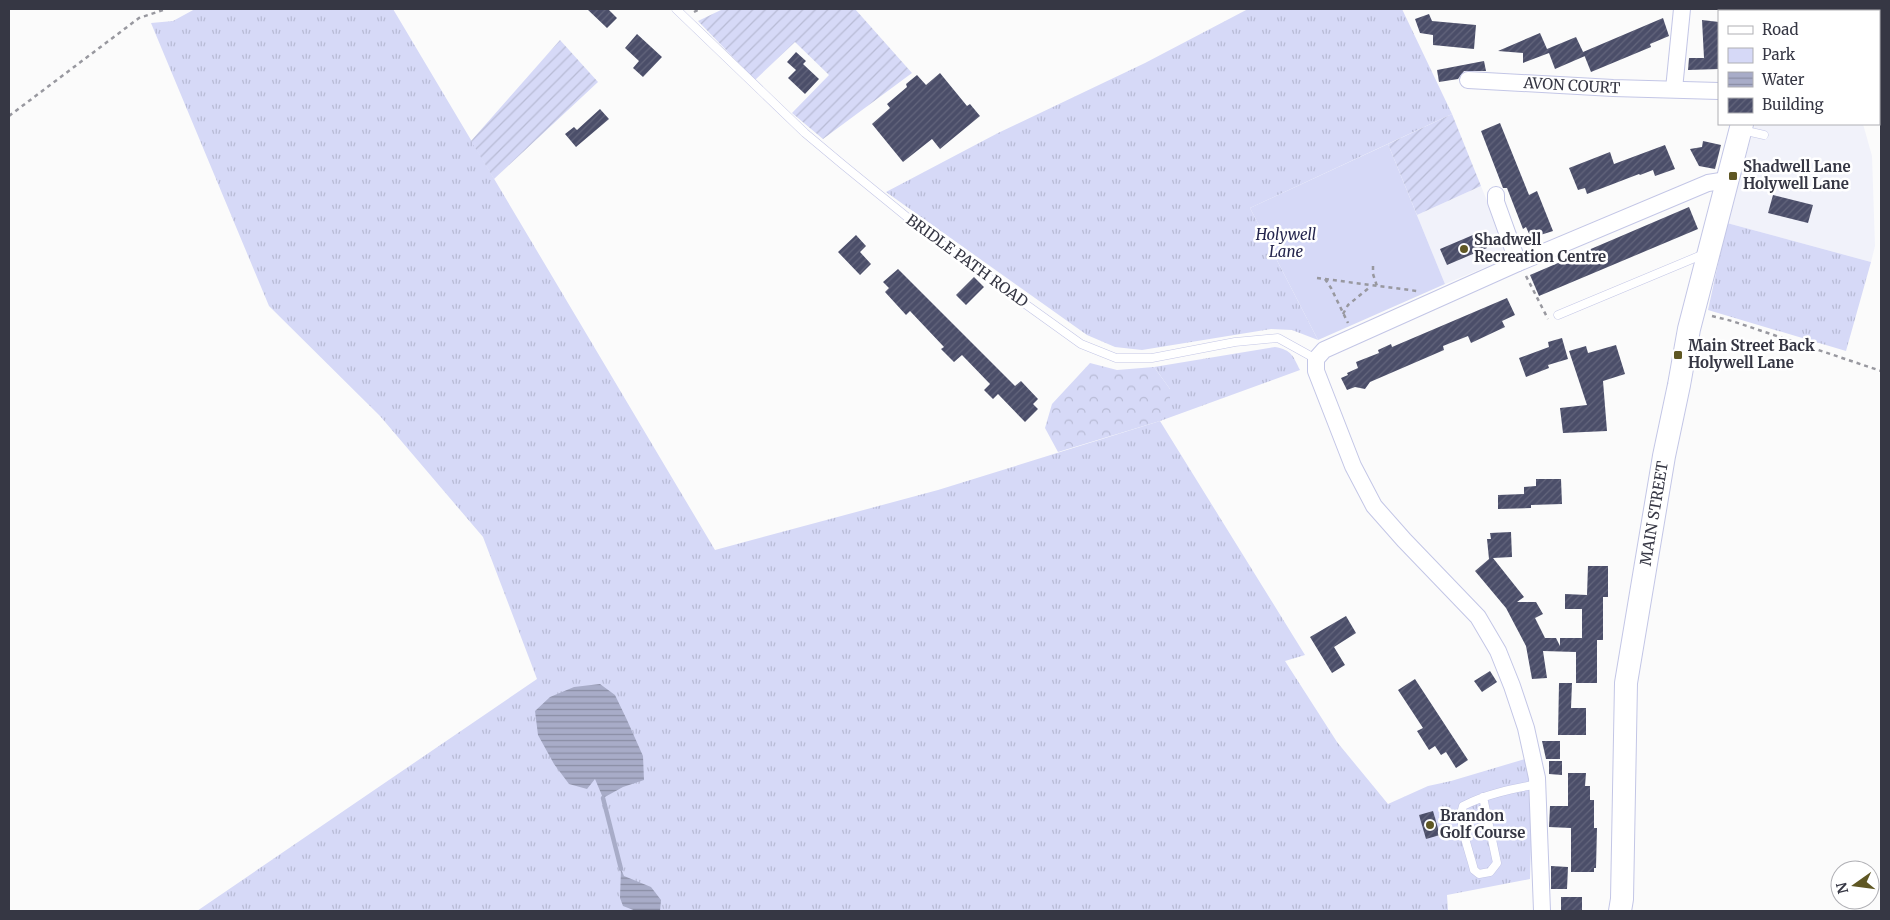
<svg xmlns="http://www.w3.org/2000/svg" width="1890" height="920" viewBox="0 0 1890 920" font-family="Merriweather,serif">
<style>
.built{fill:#f1f2fa}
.grass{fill:url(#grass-tufts)}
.forest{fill:url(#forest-crowns)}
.park{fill:#d6d9f7}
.garden{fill:url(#garden-furrows)}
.water{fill:url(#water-rules)}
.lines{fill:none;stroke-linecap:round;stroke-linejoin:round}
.stream{stroke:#a8acc8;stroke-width:4.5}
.building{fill:url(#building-hatch)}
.lane-casing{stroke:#c3c6e6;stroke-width:9}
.street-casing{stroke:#c3c6e6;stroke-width:18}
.secondary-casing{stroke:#c3c6e6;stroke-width:24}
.path{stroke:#98989f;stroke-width:2.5;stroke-dasharray:4 4;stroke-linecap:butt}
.lane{stroke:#fff;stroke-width:8}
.street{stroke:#fff;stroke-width:16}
.secondary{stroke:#fff;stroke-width:22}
.poi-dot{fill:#5f5723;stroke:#fff;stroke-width:2}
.labels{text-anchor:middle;stroke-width:5;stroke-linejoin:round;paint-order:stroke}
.street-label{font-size:15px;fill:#363744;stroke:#fff}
.poi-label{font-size:15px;font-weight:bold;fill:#363744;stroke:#fff;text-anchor:start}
.park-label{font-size:15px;font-style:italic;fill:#24254d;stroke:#fff}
</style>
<defs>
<pattern id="grass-tufts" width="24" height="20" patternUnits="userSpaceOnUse" patternTransform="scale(1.25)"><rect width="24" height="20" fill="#d6d9f7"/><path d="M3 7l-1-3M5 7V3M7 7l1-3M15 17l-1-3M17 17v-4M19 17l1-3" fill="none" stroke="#b8bbd5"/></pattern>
<pattern id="forest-crowns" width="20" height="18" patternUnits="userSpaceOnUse" patternTransform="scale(1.25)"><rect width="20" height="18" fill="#d6d9f7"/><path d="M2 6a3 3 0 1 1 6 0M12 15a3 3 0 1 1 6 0" fill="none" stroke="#b8bbd5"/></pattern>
<pattern id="garden-furrows" width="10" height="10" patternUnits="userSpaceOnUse" patternTransform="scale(1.25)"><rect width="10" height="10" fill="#d6d9f7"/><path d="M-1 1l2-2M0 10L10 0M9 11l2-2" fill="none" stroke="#b8bbd5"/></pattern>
<pattern id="water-rules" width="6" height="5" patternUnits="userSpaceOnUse" patternTransform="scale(1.25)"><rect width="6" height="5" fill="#a8acc8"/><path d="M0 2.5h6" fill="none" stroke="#8a8da4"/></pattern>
<pattern id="building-hatch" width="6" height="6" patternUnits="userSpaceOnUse" patternTransform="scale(1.25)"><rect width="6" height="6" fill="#4b4e69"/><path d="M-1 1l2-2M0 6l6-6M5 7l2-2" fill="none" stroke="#63657c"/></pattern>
</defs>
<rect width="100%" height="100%" fill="#fbfbfb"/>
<path class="built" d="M1755,124h108l9,32 3,90 -4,16 -144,-39z
M1481,186l29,71 -65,27 -28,-69z"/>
<path class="grass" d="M195,9h198l322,541 223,-60 222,-69 10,-32 -16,-22 121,-20c17,3 18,9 25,23l-140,51 145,234 -20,6 52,81 51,62 40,-18 23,-5 74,-22c9,40 6,79 5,120l-83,16 1,16h-1251l340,-232 -54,-142 -103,-121 -111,-110 -118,-283 22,-2z
M1248,9h154l50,105 -202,94 68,132 -26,-10 -21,-1 -129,21 -27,-3 -28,-12 -201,-143 112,-59 147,-70z
M1727,223l144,39 -25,89 -138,-41z"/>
<path class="forest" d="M1090,363l27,7 37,-3 16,22v23l-10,9 -102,31 -13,-24 7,-24z"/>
<path class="park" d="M1388,144l57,140 -127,56 -68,-132z"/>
<path class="garden" d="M723,9h132l57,64 -89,66 -31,-26 37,-38 -34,-33 -40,38 -57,-59z
M560,40l38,42 -104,97 -23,-38z
M1452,114l29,72 -64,29 -29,-71z"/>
<path class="water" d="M600,684l15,11 12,25 16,36 1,24 -21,7 -20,11 -8,-19 -8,10 -18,-5 -15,-20 -16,-29 -3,-24 15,-14 24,-10z
M621,869l3,7 27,11 10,13 -1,11h-24l-13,-5 -3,-8z"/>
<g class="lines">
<path class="stream" d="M603,798l18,71"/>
</g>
<path class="building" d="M587,9h21l9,9 -10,10z
M1429,14l3,7 44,4 -2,24 -41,-4v-10l-13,-2 -5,-14z
M1663,18l6,18 -19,8 1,3 -60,25 -8,-20z
M1702,20l17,2v47l-31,1 1,-12h15z
M1540,33l7,16 29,-12 9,19 -30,13 -6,-16 -26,10v-10l-25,-2z
M637,34l25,23 -19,20 -10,-9 6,-7 -14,-13z
M796,52l10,9 -3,3 16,15 -14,15 -17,-16 8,-8 -9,-8z
M1484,61l2,10h-22l-6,8 -19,3 -2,-12z
M940,73l27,33 3,-2 10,12 -40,33 -8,-10 -29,23 -31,-38 18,-16 -3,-4 20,-17 -1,-3 11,-9 9,10z
M600,109l9,10 -33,28 -11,-13 9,-7 3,3z
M1500,123l29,72 8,-4 16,40 -22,7 -5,-11 -3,2 -16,-41h-4l-22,-57z
M1703,141l18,4 -6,24 -16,-3 -9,-17 12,-2z
M1665,145l10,24 -20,7 -2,-6 -13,5 -1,-1 -52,20 -2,-6 -7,2 -9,-22 41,-16 4,12z
M1773,195l40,10 -5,18 -40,-10z
M1689,207l9,22 -159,67 -9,-21z
M1480,232l7,16 -40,17 -7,-16z
M856,235l10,11 -6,6 11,12 -11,11 -22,-23z
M898,269l117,117 6,-5 17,18 -5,5 5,5 -13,13 -27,-28 -5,5 -9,-9 6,-6 -28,-29 -8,7 -13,-13 3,-2 -34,-36 -4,4 -21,-23 4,-4 -6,-6z
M974,277l10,10 -18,18 -10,-10z
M1507,298l8,17 -13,6 3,6 -34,16 -3,-7 -25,10 1,4 -74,32 -5,7 -10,-2 -8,3 -6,-12 7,-3 -1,-2 11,-5 -2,-6 23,-9 -1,-3 13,-6 1,3z
M1562,338l6,21 -20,6 1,3 -23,9 -7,-19 30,-11 -1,-5z
M1616,345l9,29 -22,7 4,50 -44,2 -3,-25 27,-3 -18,-54 17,-5 2,7z
M1536,479h25l1,25 -31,1v3l-33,1v-14l26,-1v-7l12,-1z
M1511,532l1,25 -19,1 31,39 -7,5h19l7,12 -8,4 10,20h11l4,8v-8h22v-29h-17v-15l22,1 1,-29h20v31h-5v43h-6v43h-21v-31l-33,-1 4,27 -15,1 -6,-33 -20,-38 -31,-37 14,-12 -2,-20h4l-1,-6z
M1346,616l10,17 -22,14 11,18 -13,8 -22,-36z
M1490,671l7,11 -15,10 -8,-11z
M1415,679l53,81 -12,8 -10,-16 -5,3 -6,-9 -6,4 -12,-19 6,-3 -25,-38z
M1559,683h13l-1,25h15v27h-28z
M1542,741h18v18h-14z
M1549,761h13v14l-13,-1z
M1568,773h18l-1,13h5v14h4v28h3l-1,40h-2v4h-23v-44l-22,-1 1,-21h18z
M1433,811l7,24 -14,4 -7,-24z
M1551,866l17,1 -1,22h-16z
M1561,897h21v14h-21z"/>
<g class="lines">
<defs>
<path id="lane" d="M676,9l129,124 37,31 87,71 152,109 35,14h36l83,-16 43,-4 38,21
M1742,130l22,5
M1558,315l146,-61
M1483,797l14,66 -7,9 -11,2 -5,-4c-4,-17 -17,-49 -11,-64 23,-12 49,-17 75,-22"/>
<g id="street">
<path id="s1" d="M1468,80l145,8 106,3"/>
<path d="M1674,89l8,-80"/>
<path d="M1496,195v7l22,61"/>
<path d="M1542,911l-5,-133 -11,-50 -14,-42 -14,-35 -20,-34 -74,-77 -30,-34 -21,-40 -37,-95v-12l8,-9 194,-87 190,-80 19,-3"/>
</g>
<g id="secondary">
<path d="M1783,11l2,-2"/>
<path id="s2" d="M1620,911l2,-12 4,-216 38,-227 15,-71 10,-56 53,-205"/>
</g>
</defs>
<use href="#lane" class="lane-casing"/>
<use href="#street" class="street-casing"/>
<use href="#secondary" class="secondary-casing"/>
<path class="path" d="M694,12l6,-3
M9,116l130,-98 27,-9
M1373,266v8l4,12
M1526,276l22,43
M1317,278l100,13
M1325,279l6,9 17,35
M1343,314l5,-9 22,-18
M1712,316l20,5 149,50"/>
<use href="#lane" class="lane"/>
<use href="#street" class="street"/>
<use href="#secondary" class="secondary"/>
</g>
<g class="poi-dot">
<rect x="1728" y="171" width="10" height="10" rx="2.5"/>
<circle cx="1464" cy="249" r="5"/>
<rect x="1673" y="350" width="10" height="10" rx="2.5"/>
<circle cx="1430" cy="825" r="5"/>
</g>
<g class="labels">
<g class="street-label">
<text dy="5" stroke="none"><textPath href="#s1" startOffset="104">AVON COURT</textPath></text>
<text transform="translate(967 261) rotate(36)" y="5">BRIDLE PATH ROAD</text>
<text dy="5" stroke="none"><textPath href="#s2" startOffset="400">MAIN STREET</textPath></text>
</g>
<g class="poi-label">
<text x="1743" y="172">Shadwell Lane<tspan x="1743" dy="17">Holywell Lane</tspan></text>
<text x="1474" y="245">Shadwell<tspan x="1474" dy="17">Recreation Centre</tspan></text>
<text x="1688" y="351">Main Street Back<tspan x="1688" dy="17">Holywell Lane</tspan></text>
<text x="1440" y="821">Brandon<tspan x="1440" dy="17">Golf Course</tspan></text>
</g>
<g class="park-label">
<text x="1286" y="240">Holywell<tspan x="1286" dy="17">Lane</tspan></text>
</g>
</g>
<rect width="1890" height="920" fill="none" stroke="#363744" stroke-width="20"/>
<rect x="1718" y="10" width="162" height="115" fill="#ffffff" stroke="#afafb4"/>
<rect x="1728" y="26" width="25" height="8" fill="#ffffff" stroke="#afafb4"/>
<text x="1762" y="35" font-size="15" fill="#363744">Road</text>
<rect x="1728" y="48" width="25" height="15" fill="#d6d9f7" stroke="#afafb4"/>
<text x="1762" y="60" font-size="15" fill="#363744">Park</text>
<rect x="1728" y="72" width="25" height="15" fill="url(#water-rules)" stroke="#afafb4"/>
<text x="1762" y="85" font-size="15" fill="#363744">Water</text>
<rect x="1728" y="98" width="25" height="15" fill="url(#building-hatch)" stroke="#afafb4"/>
<text x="1762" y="110" font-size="15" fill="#363744">Building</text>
<g transform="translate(1855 885) rotate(256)"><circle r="24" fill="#ffffff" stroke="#afafb4"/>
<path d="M0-4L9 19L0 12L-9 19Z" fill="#5f5723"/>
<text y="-8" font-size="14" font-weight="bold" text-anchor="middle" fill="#363744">N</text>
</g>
</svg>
